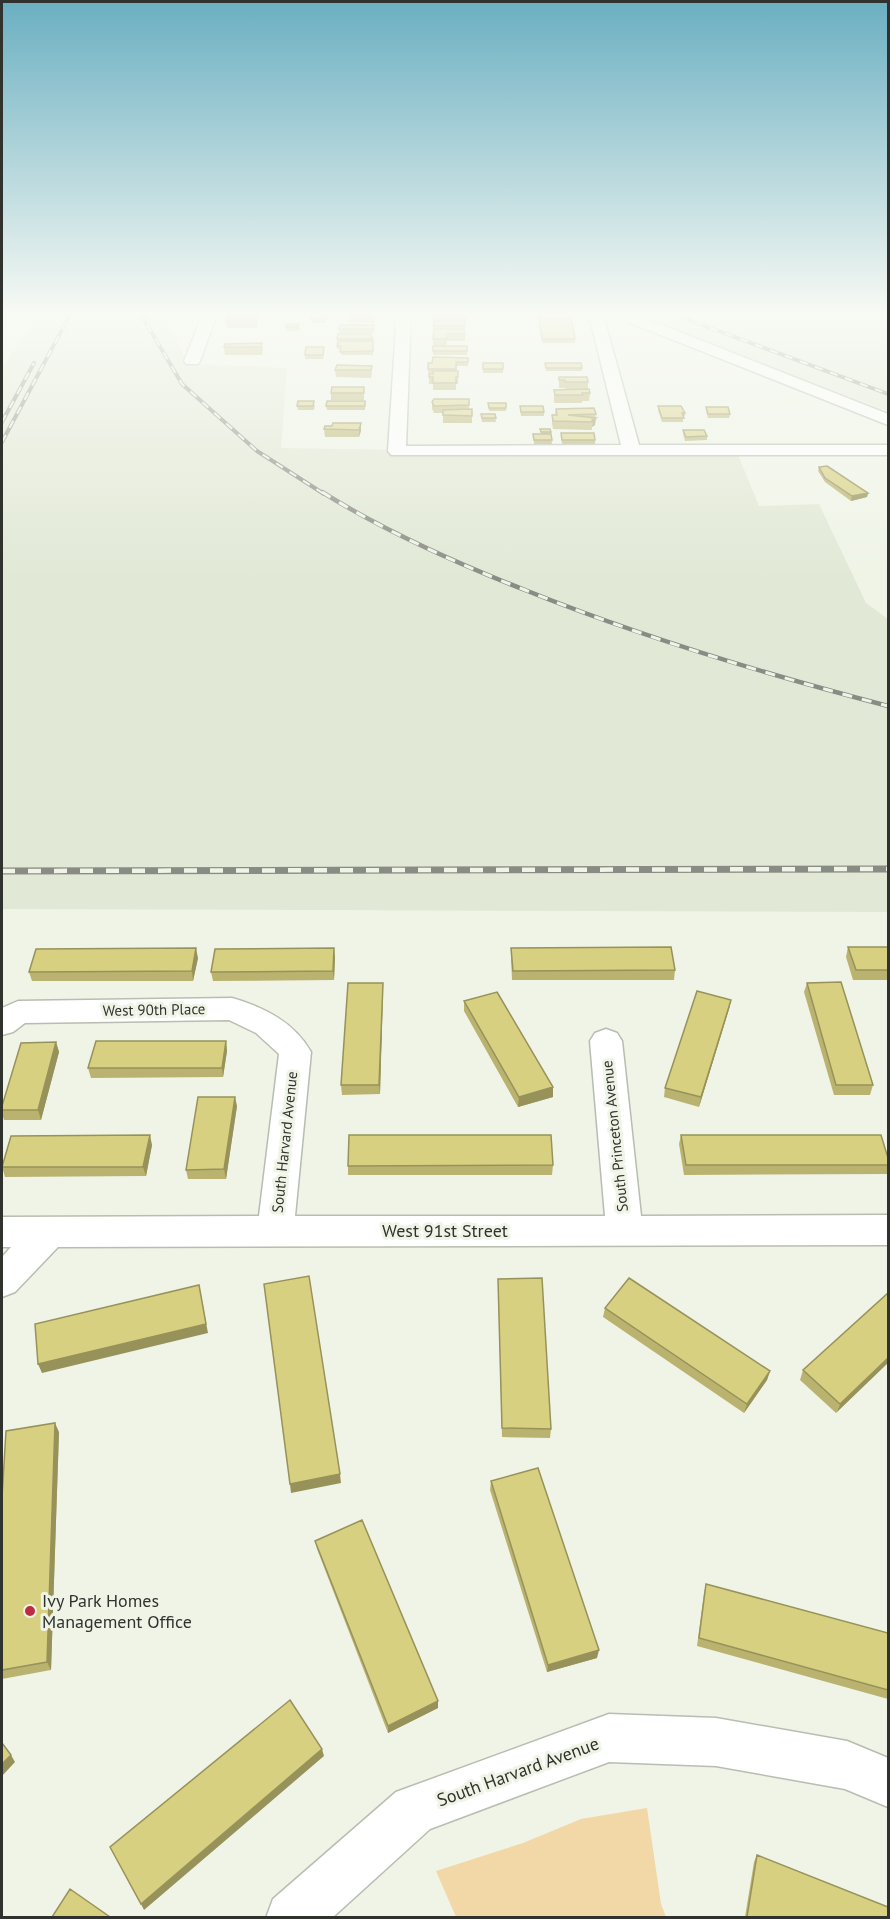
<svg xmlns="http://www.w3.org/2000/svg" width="890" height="1919" viewBox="0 0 890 1919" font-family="'PT Sans',sans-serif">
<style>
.built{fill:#e1e8d5}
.green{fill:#f2d7a7}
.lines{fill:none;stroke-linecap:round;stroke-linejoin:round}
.street-casing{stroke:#b8bdb1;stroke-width:3}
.street{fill:#fff;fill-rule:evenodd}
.rail-far2-casing{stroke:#898c84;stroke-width:4}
.rail-far1-casing{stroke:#898c84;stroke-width:4.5}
.rail-casing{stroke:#898c84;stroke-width:7}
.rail-far2{stroke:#eff4e7;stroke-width:2;stroke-dasharray:8;stroke-linecap:butt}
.rail-far1{stroke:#eff4e7;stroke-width:3;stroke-dasharray:10;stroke-linecap:butt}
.rail{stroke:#eff4e7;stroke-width:4.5;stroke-dasharray:13;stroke-linecap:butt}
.wall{fill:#bab36f}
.shaded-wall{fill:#97925a}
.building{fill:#d8d081;stroke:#97925a;stroke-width:1.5}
.poi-dot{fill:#bd2d41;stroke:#eff4e7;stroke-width:2}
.labels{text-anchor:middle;stroke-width:6;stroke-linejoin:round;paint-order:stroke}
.street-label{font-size:15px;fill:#30322d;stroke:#eff4e7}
.near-street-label{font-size:18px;fill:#30322d;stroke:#eff4e7}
.near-poi-label{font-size:18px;fill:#30322d;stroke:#eff4e7;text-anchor:start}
</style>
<rect width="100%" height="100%" fill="#eff4e7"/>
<path class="built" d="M42,311h120l26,53 99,4 -6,80 457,7 21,51 60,-2 47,99 22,16v293l-886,-3v-541z
M623,311h265v100z"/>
<path class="green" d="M647,1808l14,96 5,13h-210l-20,-46 87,-28 58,-24z"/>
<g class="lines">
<defs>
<path id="street" d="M204,311h14l-18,50 -2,3h-12l-2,-3z
M397,311h14l-5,135 215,-1 -33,-134h14l37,134h249v10h-497l-3,-4z
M606,311h20l262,103v11l-280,-111z
M232,998c32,9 62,24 79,54l-16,164h310l-15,-175 5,-8 11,-4 11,4 5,8 19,175 247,-1v30l-830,2 -43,45 -13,5v-40l9,-10h-9v-30l257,-1 20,-162 -23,-21 -27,-13 -204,3 -12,9 -11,3v-27l16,-7z
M609,1714l107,4 131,23 41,17v49l-43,-18 -129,-23 -107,-4 -179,67 -98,89h-66l7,-19 123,-107z"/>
</defs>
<use href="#street" class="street-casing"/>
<use href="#street" class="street"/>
<defs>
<path id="rail-far2" d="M139,311l43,73 75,67 67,43
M665,311l223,83
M2,422l32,-59
M2,442l70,-131"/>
<path id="rail-far1" d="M322,492c64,40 134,71 203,98 119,48 240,84 363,116"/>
<path id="rail" d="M2,871l886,-2"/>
</defs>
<use href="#rail-far2" class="rail-far2-casing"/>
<use href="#rail-far1" class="rail-far1-casing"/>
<use href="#rail" class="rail-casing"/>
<use href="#rail-far2" class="rail-far2"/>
<use href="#rail-far1" class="rail-far1"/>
<use href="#rail" class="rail"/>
</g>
<path class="wall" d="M271,311l-1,7h-12v5l-1,5h-30l-1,-7 11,-5v-2z
M280,311h19v2h-19z
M350,311h30v1h-6v11l-24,-1z
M434,311h32v1h-32z
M538,311h32l5,28v4h-33z
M316,312l1,3h9v8h-14l-1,-4z
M433,317h33v8h-1v16h-18v5h20v9h-34z
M286,324l14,4 -1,3h-13z
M374,325v8h-34l-1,-4z
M337,339h36v16h-32v-6h-4z
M262,343l1,7 -1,5h-37l-1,-8z
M324,351l-1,8h-18v-4z
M468,358v8h-12l2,11v7h-2v6h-23v-6h-4v-10h4v-1h-5v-10z
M483,363h20v10h-20z
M545,363l37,5v3h-36z
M372,366v7l-1,5 -35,-1 -1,-7z
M559,377l29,5v7l2,4 -1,8h-7v2h-28v-13l11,-1v-1h-6z
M364,387v13h-33v-7z
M469,399v10h3v14h-29v-10h-9l-2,-4v-7z
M365,401v9h-38l-1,-4z
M488,403h18v8h-17z
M315,405l-1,5h-16l-1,-4z
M520,406l24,6v4h-23z
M658,406l27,7v3h-2v6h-21l-4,-12z
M706,407l24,7 -1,4h-21l-2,-7z
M556,409l40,5 -1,11 -3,2v3l-39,-1 -1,-6v-8h3z
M481,414h14l1,8h-14z
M361,423v8l-2,6h-34l-1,-8 8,-3z
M540,429l11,3 1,12h-18l-1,-10h8z
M683,430l24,6v4l-22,1 -2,-7z
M561,433l34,7v4h-33z
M819,467l49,26 -1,4 -16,4 -26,-19 -7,-11z
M848,947h40v33h-35l-7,-23z
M511,948l164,22 -1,10h-162l-1,-23z
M335,957l-1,23 -121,1 -2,-9z
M198,958l-5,23h-161l-3,-9z
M383,983l-3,111 -38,1 -1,-10z
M807,983l66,102 -3,10h-36l-30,-103z
M731,1000l-2,9 -30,98 -35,-10 1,-9z
M464,1001l89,96 -35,10 -54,-96z
M226,1041l1,10 -4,26 -132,1 -3,-10z
M56,1042l3,10 -18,68h-37l-2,-6v-8z
M237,1106l-11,73h-38l-2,-9z
M681,1135l207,23v13l-1,3 -203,1 -5,-31z
M152,1145l-6,31 -141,1 -3,-10z
M553,1165l-1,10h-204v-9z
M498,1279l53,150 -1,9 -48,-1z
M888,1293l-52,120 -36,-33 3,-10z
M605,1308l165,63 -3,9 -23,33 -141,-96z
M59,1432l-8,238 -49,9v-182z
M491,1481l106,177 -50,14 -57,-182z
M315,1541l123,160v7l-50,25 -71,-184z
M706,1584l182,49v66l-191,-53 7,-53z
M757,1855l131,62h-143l9,-55z"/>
<path class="shaded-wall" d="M596,418l-1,7 -3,2 1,-5 -1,-2z
M361,423v8l-2,6v-7z
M868,493l-1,4 -16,4 1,-5z
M196,948l2,10 -5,23 -1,-10z
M334,948l1,9 -1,23 -1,-9z
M383,983v10l-3,101 -1,-9z
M731,1000l-2,9 -30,98 2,-10z
M226,1041l1,10 -4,26 -1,-9z
M56,1042l3,10 -18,68 -3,-10z
M553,1087v10l-35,10 1,-10z
M235,1097l2,9 -11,73 -2,-10z
M150,1135l2,10 -6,31 -3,-9z
M201,1295l7,38 -166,40 -4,-9z
M888,1358v5l-52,50 4,-9z
M770,1371l-3,9 -23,33 3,-9z
M55,1423l4,9 -8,238 -4,-8z
M340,1474l1,9 -50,10 -1,-9z
M599,1650l-2,8 -50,14 1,-7z
M438,1701v7l-50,25v-7z
M322,1749l2,7 -180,154 -3,-6z
M11,1755l4,7 -13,14v-12z"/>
<path class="building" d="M238,311h33l-1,3h-33z
M350,311h24v5h-20l-4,-1z
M538,311h32l5,28h-33z
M313,312h4v3h9v4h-15z
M228,316l30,1 -2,4h-30z
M433,317h33v4h-32z
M434,321h30l1,5h-31z
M286,324h13l-1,3h-12z
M340,325h34l-1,4h-34z
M434,329h30l1,5h-19l1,5h-14z
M338,334h32l3,5h-36z
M338,341h35v10l-33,1 1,-6h-4z
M262,343l-1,4h-37l1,-3z
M433,346h34v5h-34z
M306,347h18l-1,8h-18z
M433,357l35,1v4h-12v7h-28v-6h4z
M483,363h20v6h-20z
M545,363h36l1,5h-36z
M337,365l35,1 -1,4h-36z
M433,371h25v6h-2v6h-23v-6h-4v-3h4z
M559,377h28l1,5h-23v-2h-6z
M332,387h32v6h-33z
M589,389l1,4h-8l1,2h-28l-1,-5z
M434,399h35v6l-35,1 -2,-4z
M298,401h16l-1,5h-16z
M327,401h38v5h-39z
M488,403h18v5h-17z
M520,406h23l1,6h-23z
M658,406h23l4,7h-3l2,5h-22z
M706,407h22l2,7h-22z
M594,408l2,6 -28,1 28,3 -4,2 1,2 -40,-1 -1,-6h5l-1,-6z
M472,409v7l-29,-1v-5z
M481,414h14l1,4h-14z
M333,423h28l-2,7 -35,-1 1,-3h7z
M540,429h10l1,3h-10z
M683,430h21l3,6 -21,1z
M561,433h33l1,7h-33z
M533,434h18l1,6h-18z
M827,466l41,27 -16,3 -27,-18 -6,-11z
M671,947l4,23 -162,1 -2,-23z
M848,947h40v23h-32z
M196,948l-4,23 -163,1 7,-23z
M334,948l-1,23 -122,1 4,-23z
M841,982l32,103h-37l-29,-102z
M348,983h35l-4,102h-38z
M697,991l34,9 -30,97 -36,-9z
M497,992l56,95 -34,10 -55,-96z
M96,1041h130l-4,27h-134z
M56,1042l-18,68h-36v-4l19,-63z
M198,1097h37l-11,72 -38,1z
M150,1135l-7,32h-141l9,-31z
M349,1135h202l2,30 -205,1z
M681,1135h200l7,23v7h-202z
M309,1276l31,198 -50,10 -26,-200z
M542,1278l9,151 -49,-1 -4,-149z
M629,1278l141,93 -23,33 -142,-96z
M199,1285l7,39 -168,40 -3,-40z
M888,1293v65l-48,46 -37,-34z
M55,1423l-8,239 -45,8v-173l4,-66z
M538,1468l61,182 -51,15 -57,-184z
M362,1520l76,181 -50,25 -73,-185z
M706,1584l182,49v57l-189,-52z
M290,1700l32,49 -181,155 -31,-57z
M2,1743l9,12 -9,9z
M757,1855l131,52v10h-141z
M70,1889l40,28h-58z"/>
<linearGradient id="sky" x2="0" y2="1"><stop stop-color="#6aafc1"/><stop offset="0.54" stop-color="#f8faf4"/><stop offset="1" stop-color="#f8faf4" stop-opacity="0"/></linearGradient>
<rect width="890" height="580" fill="url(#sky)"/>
<circle class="poi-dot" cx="30" cy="1611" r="6"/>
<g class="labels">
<g class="street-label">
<text transform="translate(154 1010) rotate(-1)" y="5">West 90th Place</text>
<text transform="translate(615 1136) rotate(-96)" y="5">South Princeton Avenue</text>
<text transform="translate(285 1142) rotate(-84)" y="5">South Harvard Avenue</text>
</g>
<g class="near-street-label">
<text x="445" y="1237">West 91st Street</text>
<text transform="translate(518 1772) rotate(-20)" y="6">South Harvard Avenue</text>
</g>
<g class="near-poi-label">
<text x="42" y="1607">Ivy Park Homes<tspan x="42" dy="21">Management Office</tspan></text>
</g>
</g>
<rect width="890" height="1919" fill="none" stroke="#30322d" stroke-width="6"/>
</svg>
